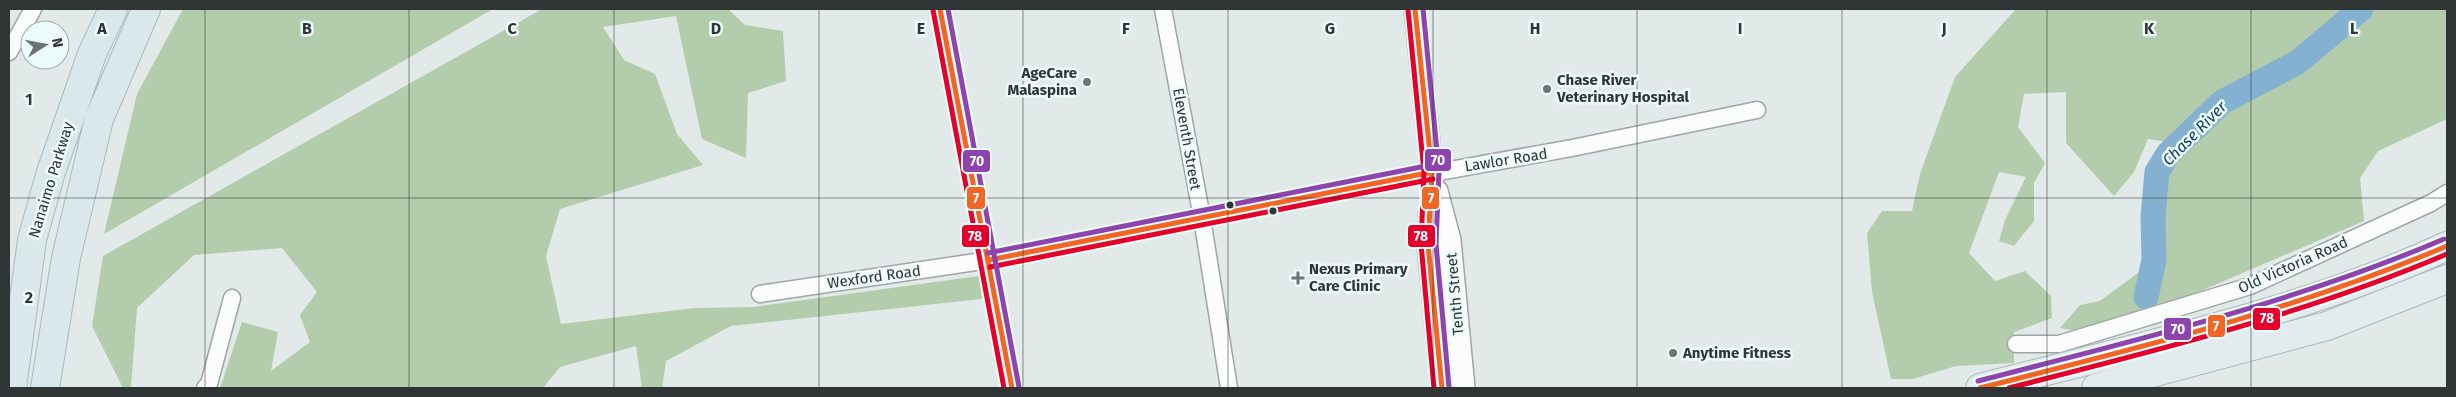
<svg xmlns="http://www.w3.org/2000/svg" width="2456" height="397" viewBox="0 0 2456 397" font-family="'Fira Sans',sans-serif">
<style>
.forest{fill:#b2ccac}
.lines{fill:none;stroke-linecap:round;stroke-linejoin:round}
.river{stroke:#85b1d1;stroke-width:25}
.minor-casing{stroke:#9fa5a4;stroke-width:19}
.tertiary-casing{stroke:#9fa5a4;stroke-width:24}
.trunk-casing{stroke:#a9b9bc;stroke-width:30}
.motorway-casing{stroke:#a9b9bc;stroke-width:30}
.minor{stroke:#fbfcfc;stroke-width:16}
.tertiary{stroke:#fbfcfc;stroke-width:21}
.trunk{stroke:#e2ecee;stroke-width:28}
.motorway{stroke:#dbe8eb;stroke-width:28}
.bus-1-casing{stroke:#ecfbfa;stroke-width:9}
.bus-2-casing{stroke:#ecfbfa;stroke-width:9}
.bus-3-casing{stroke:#ecfbfa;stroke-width:9}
.bus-1{stroke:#f26522;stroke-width:5}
.bus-2{stroke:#e4002b;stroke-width:5}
.bus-3{stroke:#8e44ad;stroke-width:5}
.grid{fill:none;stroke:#2f3534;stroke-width:1;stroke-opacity:0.55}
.poi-dot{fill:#6e7473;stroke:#ecfbfa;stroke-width:2}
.bus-dot{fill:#2f3534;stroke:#ecfbfa;stroke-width:2}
.labels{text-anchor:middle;stroke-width:5;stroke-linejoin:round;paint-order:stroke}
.poi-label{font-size:15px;font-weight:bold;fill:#2f3534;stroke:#ecfbfa;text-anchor:start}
.street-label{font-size:15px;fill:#2f3534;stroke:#ecfbfa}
.water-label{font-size:16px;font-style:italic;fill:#124161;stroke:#ecfbfa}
.grid-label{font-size:16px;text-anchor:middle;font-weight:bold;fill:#2f3534;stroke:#ecfbfa;stroke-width:5;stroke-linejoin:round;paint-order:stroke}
.line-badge{stroke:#ecfbfa;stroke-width:2}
.badge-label{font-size:14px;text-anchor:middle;font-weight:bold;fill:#fff}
</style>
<rect width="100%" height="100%" fill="#e2eae9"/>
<path class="forest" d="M183,9h310l-389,225 33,-140z
M542,9h186l17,16 38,6 3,50 -38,12 -2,65 -44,-19 -26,-123 -73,11 21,33 31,14 22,60 26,31 -143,44 -14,47 15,68 133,-16 59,-1 226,-31 3,23 -251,27 -65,35 -4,27h-20l-6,-42 -76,21 -17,21h-323l22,-66 36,10 -7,39 39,-29 -10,-27 17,-23 -35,-44 -88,7 -57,53 -6,80h-8l-31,-62 11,-70z
M2016,9h431v110l-69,32 -18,27 4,43 -175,75 -111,35 -18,-3 20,-23 20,-4 46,-34 9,-85 13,-40 -20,-3 -14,33 -20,24 -48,-53v-51l-42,2 -6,33 27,36 -11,20v38l-20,25 -15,-5 6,-21 21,-43 -27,-5 -30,81 26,28 30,-10 26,25 1,22 -38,14v31l-58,3 -43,13h-22l-19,-87 -5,-59 15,-22h30l8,-37 35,-97z"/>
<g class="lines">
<path class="river" d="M2146,297l8,-37 -1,-44 4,-44 11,-18 54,-52 76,-40 63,-53"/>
<defs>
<path id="minor" d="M940,9l72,379
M1163,9l39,209 27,170
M9,52l24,-43
M760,294l229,-34 355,-71 228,-41 185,-38
M2016,344h43l191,-58 181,-83 16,-10
M205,388l4,-4 23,-86"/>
<path id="tertiary" d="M1415,9l17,163 -4,72 14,144
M1437,191l13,49 14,148"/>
<path id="trunk" d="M1980,388c157,-41 319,-74 467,-142
M2096,388l231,-62 120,-47"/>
<path id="motorway" d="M12,388l20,-148 18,-65 42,-121 21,-45
M45,388l21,-130 33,-139 47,-110"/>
</defs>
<use href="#minor" class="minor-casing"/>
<use href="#tertiary" class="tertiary-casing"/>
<use href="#trunk" class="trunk-casing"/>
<use href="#motorway" class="motorway-casing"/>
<use href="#minor" class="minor"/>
<use href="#tertiary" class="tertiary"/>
<use href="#trunk" class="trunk"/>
<use href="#motorway" class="motorway"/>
<defs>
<path id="bus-1" d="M940,9l72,379
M1415,9l17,163 -4,72 14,144
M989,260l443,-88
M1980,388c158,-40 316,-78 467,-142"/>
<path id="bus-2" d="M933,10l71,378
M1408,10l16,162 -3,72 13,144
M990,267l443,-88
M2009,388c149,-38 297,-74 438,-134"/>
<path id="bus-3" d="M948,9l71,378
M1423,9l16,162 -3,73 13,143
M988,253l443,-88
M1978,381c158,-41 316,-78 466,-142"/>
</defs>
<use href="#bus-1" class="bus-1-casing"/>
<use href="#bus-2" class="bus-2-casing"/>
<use href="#bus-3" class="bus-3-casing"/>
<use href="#bus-1" class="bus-1"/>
<use href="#bus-2" class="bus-2"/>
<use href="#bus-3" class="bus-3"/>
</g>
<path class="grid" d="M205,9v379M409,9v379M614,9v379M819,9v379M1023,9v379M1228,9v379M1433,9v379M1637,9v379M1842,9v379M2047,9v379M2251,9v379M9,198h2438"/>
<g class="poi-dot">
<circle cx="1087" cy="82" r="5"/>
<circle cx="1547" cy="89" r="5"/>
<path d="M1295.5 270.5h5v5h5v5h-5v5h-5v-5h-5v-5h5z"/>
<circle cx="1673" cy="353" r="5"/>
</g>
<g class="bus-dot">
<circle cx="1230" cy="205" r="4.5"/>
<circle cx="1273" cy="211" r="4.5"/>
</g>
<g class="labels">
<g class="poi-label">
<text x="1077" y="78" text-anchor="end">AgeCare<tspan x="1077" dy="17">Malaspina</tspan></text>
<text x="1557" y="85">Chase River<tspan x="1557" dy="17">Veterinary Hospital</tspan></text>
<text x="1309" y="274">Nexus Primary<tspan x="1309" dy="17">Care Clinic</tspan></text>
<text x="1683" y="358">Anytime Fitness</text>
</g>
<g class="street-label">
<text transform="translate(1187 139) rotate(80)" y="5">Eleventh Street</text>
<text transform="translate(1506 160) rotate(-9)" y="5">Lawlor Road</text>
<text transform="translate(51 180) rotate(-73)" y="5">Nanaimo Parkway</text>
<text transform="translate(2293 265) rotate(-24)" y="5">Old Victoria Road</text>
<text transform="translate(874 277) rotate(-8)" y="5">Wexford Road</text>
<text transform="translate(1455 294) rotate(-95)" y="5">Tenth Street</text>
</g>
<g class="water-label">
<text transform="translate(2194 133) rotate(-45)" y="6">Chase River</text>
</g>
</g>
<g class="grid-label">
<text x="102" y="34">A</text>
<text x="307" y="34">B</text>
<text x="512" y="34">C</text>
<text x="716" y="34">D</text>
<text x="921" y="34">E</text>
<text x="1126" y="34">F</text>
<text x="1330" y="34">G</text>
<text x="1535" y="34">H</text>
<text x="1740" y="34">I</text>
<text x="1944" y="34">J</text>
<text x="2149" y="34">K</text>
<text x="2354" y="34">L</text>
<text x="29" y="105">1</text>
<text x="29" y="303">2</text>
</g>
<g class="line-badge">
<rect x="1424" y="148" width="28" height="24" rx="5" fill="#8e44ad"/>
<rect x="962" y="149" width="29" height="24" rx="5" fill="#8e44ad"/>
<rect x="1421" y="186" width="19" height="24" rx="5" fill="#f26522"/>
<rect x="966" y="186" width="20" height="24" rx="5" fill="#f26522"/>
<rect x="961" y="224" width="29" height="24" rx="5" fill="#e4002b"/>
<rect x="1407" y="224" width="29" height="24" rx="5" fill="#e4002b"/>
<rect x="2252" y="307" width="29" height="24" rx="5" fill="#e4002b"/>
<rect x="2207" y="314" width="19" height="24" rx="5" fill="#f26522"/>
<rect x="2163" y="317" width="29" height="24" rx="5" fill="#8e44ad"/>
</g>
<g class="badge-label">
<text x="1438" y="165">70</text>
<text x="977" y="166">70</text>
<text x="1431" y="203">7</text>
<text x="976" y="203">7</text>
<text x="975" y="241">78</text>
<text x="1421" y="241">78</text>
<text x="2267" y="323">78</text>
<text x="2216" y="331">7</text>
<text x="2178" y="334">70</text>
</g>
<rect width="2456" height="397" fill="none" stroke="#2f3534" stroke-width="20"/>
<g transform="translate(45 45) rotate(79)"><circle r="24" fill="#ecfbfa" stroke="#a0acab"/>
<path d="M0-4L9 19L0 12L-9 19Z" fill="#6e7473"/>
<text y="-8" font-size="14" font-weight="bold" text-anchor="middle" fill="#2f3534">N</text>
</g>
</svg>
